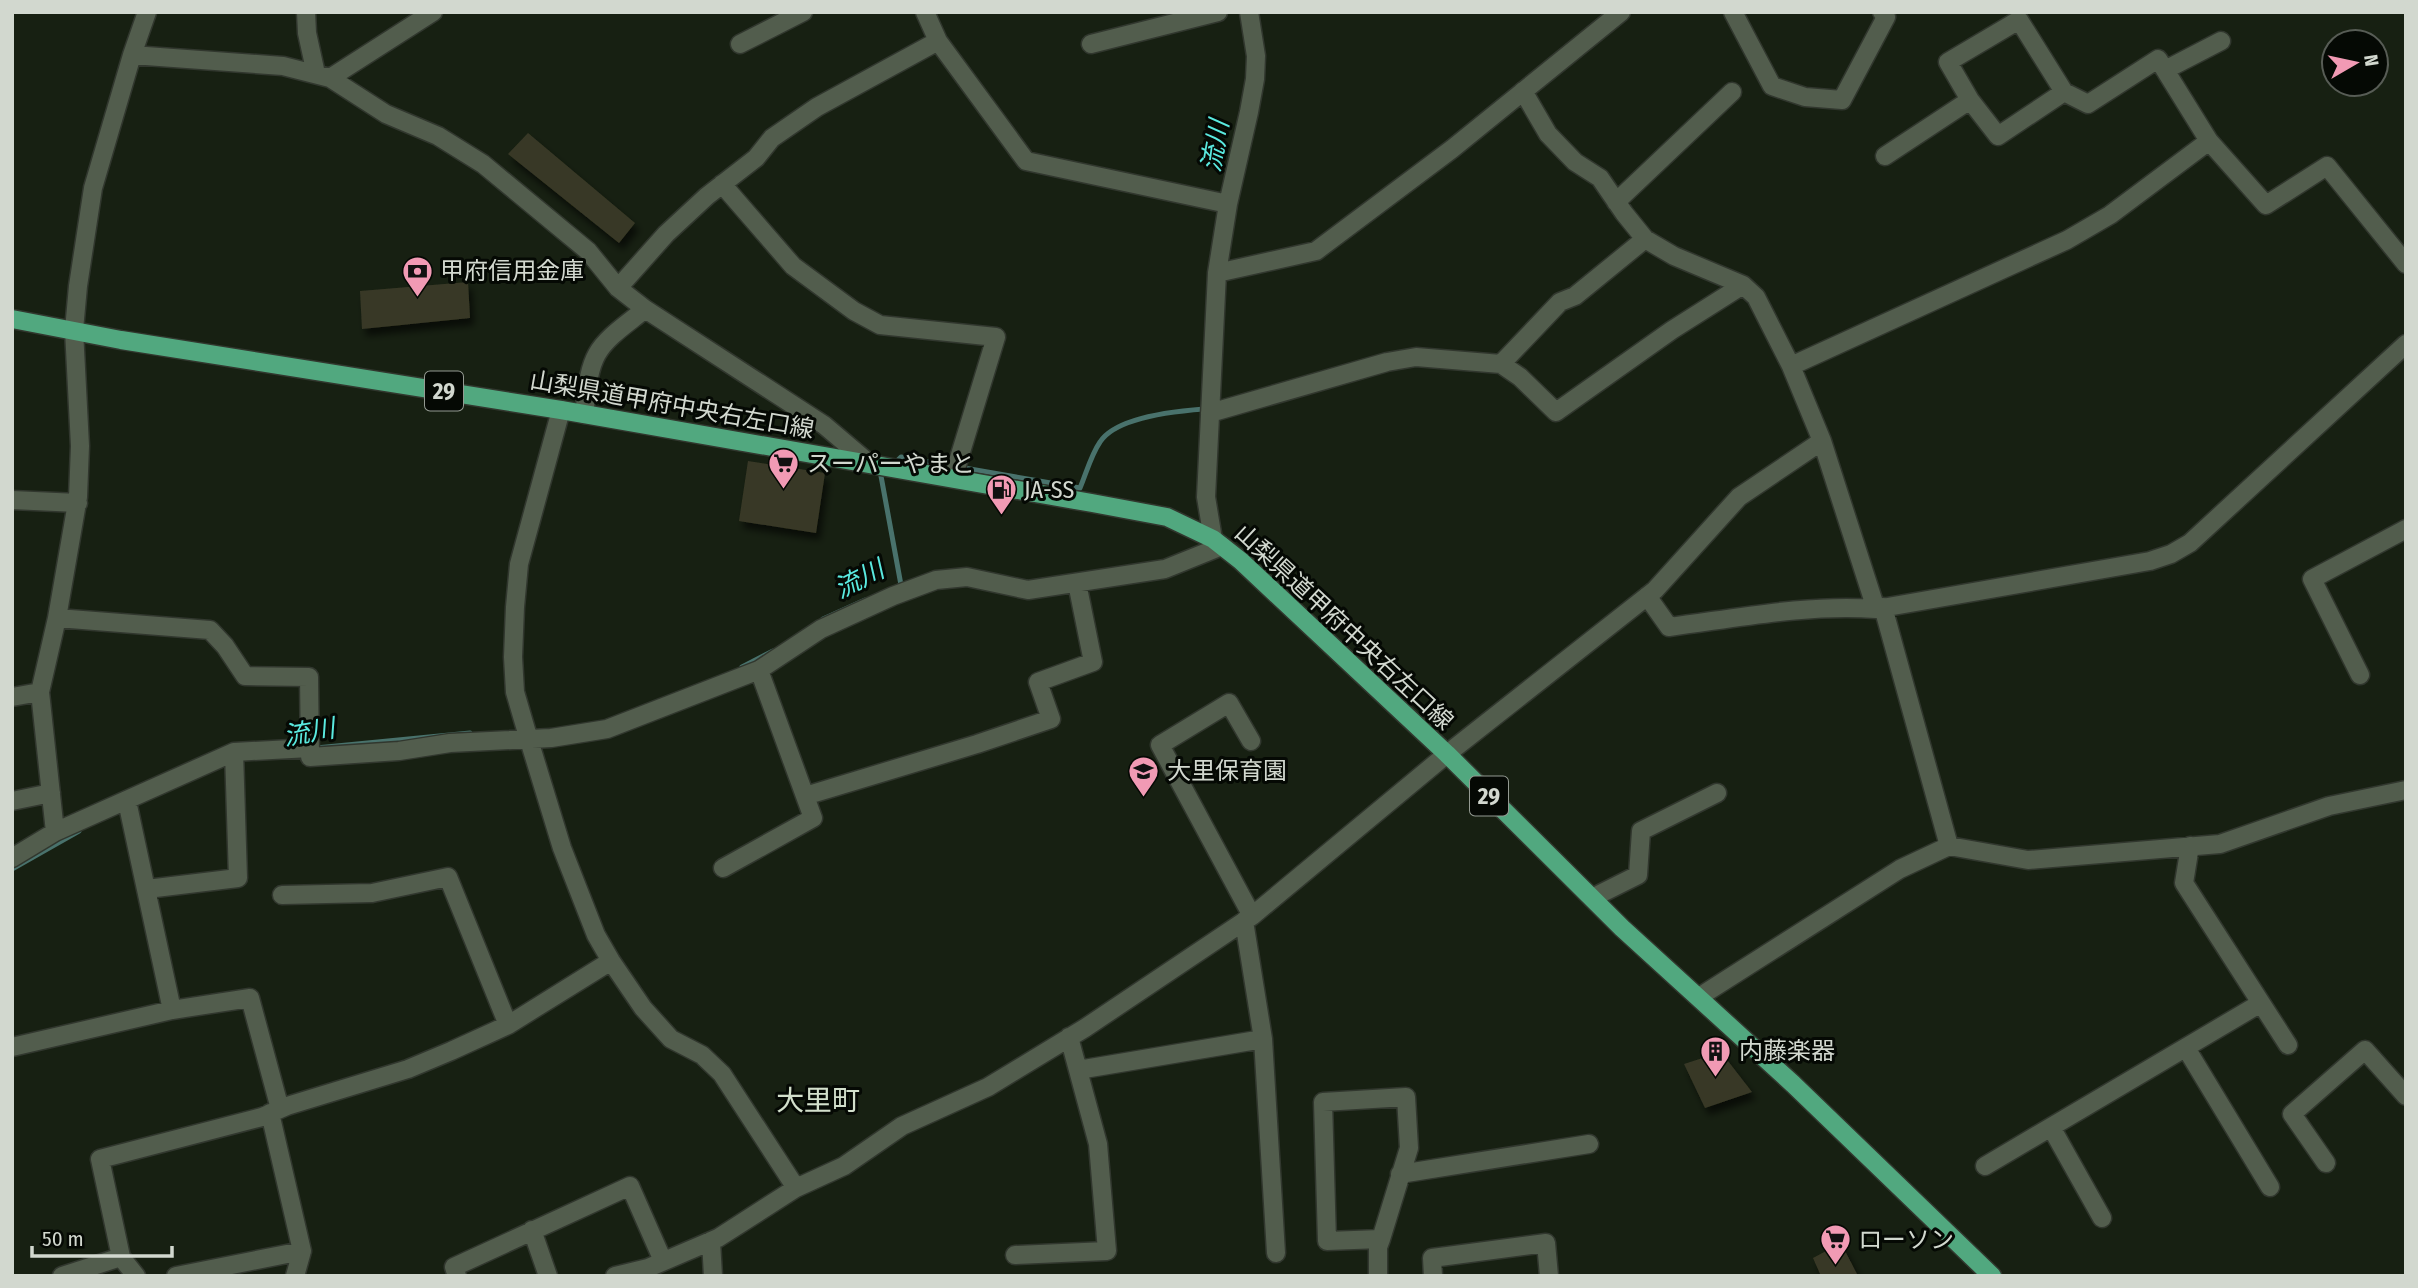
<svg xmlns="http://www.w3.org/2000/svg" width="2418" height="1288" viewBox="0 0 2418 1288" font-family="'Fira Sans Condensed','Noto Sans JP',sans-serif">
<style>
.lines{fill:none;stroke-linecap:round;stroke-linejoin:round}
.stream{stroke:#49726c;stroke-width:5}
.building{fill:#383826;filter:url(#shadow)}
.minor-casing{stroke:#31372e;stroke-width:21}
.major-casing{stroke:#31372e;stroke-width:21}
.minor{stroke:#525d4d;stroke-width:18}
.major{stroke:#51a87f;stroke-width:18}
.labels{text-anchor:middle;stroke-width:6;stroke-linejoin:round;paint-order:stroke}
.shield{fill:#050904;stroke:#949a92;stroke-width:2}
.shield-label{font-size:23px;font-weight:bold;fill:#d2d8cf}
.poi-label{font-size:24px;fill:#d2d8cf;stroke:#050904;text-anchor:start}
.street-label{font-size:24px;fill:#d2d8cf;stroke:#050904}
.water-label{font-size:26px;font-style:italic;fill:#5aeae0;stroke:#050904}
.quarter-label{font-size:28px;fill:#d3e0cc;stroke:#050904}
</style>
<defs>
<filter id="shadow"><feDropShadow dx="4" dy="7" stdDeviation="3.5" flood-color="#0009"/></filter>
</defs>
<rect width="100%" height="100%" fill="#172012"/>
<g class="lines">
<path class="stream" d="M894,464l7,-7 179,31c6,-14 11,-33 20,-46 16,-25 77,-31 104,-33v-4
M887,471l-6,5 20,109 -5,2
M823,619l42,-19
M742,667l31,-16
M316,748l154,-15
M12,869l67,-38"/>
</g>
<path class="building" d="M528,133l107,90 -16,20 -111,-89z
M468,282l2,36 -108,11 -2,-38z
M748,461l77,12 -9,60 -77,-12z
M1721,1052l31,40 -47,16 -21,-44z
M1841,1243l17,33h-37l-8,-18z"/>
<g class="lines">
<defs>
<path id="minor" d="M306,12l1,21 9,41
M925,12l13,29 88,120 202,43
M1733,12l39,74 33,11 37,3 44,-83 -4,-5
M2221,41l-56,29 44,71 57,64 61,-39 79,98
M740,44l63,-32
M1091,44l127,-32
M132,55l151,11 47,12 56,36 52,22 45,28 105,87 30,37 27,21 179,116 46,39
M330,78l103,-66
M1523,91l25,43 27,28 25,16 24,35 21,26 29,17 69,29 13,12 35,69 31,75 54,168
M1970,100l-22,-38 71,-42 45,72
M1885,156l85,-56 28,36 66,-44 24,12 70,-45 7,11
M722,184l71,82 61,45 26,14 116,12 -43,141
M1616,202l116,-110
M1217,273l99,-22 136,-102 169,-137
M618,288l48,-54 41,-38 49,-38 16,-20 45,-31 121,-66
M1501,364l19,13 36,35 116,-82 71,-45
M1791,366l276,-126 43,-25 99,-74
M561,410l-42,154 -4,43 -2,50 2,35 14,48 33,108 34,87 15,26 32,47 28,31 31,16 20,19 74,114
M1210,413l177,-51 29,-5 85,7 59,-62 15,-6 70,-57
M584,414c3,-19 3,-42 13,-60 10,-18 33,-32 48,-45
M12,500l66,3
M1213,539l-7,-42 11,-224 11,-69 21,-92 6,-33 1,-23 -7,-44
M1647,596l22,31c69,-9 138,-23 207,-18l274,-48 21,-7 19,-11 216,-199
M1883,607l66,239
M57,618l153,12 15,16 20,30 64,1 1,80 89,-6 51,-8 101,-5 56,-9 152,-59 62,-41 72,-33 43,-16 31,-3 61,13 137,-21 57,-23
M2360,675l-48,-96 94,-50
M12,697l28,-5
M1251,741l-22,-38 -69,42 92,171
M805,796l172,-52 74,-25 -13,-37 55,-20 -16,-79
M12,801l39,-8
M127,801l45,209
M55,832l-15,-140 17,-74 21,-121 2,-51 -6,-116 4,-44 15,-98 39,-133 15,-43
M2190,846l-6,37 104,162
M12,858l43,-26 179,-80 76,-4
M723,868l90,-50 -54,-148
M147,889l91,-11 -4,-126
M282,895l90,-2 76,-16 60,148
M1592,898l46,-23 3,-44 76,-38
M1244,921l19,118 13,214
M1699,997l201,-128 49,-23 79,14 192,-16 109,-38 77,-16
M12,1047l160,-37 78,-12 30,111
M2186,1048l84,139
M1078,1070l185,-31
M270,1113l32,138 -7,25
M2051,1127l51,91
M2326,1163l-34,-49 73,-64 41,46
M1985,1166l276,-163
M1400,1174l189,-30
M532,1230l16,46
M711,1241l2,35
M1015,1255l92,-4 -9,-107 -29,-107
M62,1276l59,-19
M136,1276l-15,-19 -21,-98 162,-42 25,-11 121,-37 43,-18 57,-26 103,-64
M176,1276l126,-25
M457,1276l-3,-9 176,-81 33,75
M615,1276l33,-8 70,-30 78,-50 48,-22 58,-40 86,-39 97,-59 167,-112 195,-162 208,-164 84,-93 83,-56
M1378,1276v-29l3,-8 28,-91 -3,-51 -83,5 4,139 54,-2
M1433,1276l-1,-18 114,-15 3,33"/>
<path id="major" d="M12,319l109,21 440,70 531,93 75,14 46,22 28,22 206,193 175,174 171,156 199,192"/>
</defs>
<use href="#minor" class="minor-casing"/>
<use href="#major" class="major-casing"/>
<use href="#minor" class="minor"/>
<use href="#major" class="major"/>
</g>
<defs>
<symbol id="bank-pin" viewBox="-11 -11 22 30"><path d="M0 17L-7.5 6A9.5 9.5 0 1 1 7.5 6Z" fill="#f19ab4" stroke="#050904"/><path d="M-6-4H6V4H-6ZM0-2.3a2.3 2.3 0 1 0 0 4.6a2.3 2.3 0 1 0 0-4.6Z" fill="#111"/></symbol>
<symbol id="supermarket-pin" viewBox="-11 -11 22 30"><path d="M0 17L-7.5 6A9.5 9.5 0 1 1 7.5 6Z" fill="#f19ab4" stroke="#050904"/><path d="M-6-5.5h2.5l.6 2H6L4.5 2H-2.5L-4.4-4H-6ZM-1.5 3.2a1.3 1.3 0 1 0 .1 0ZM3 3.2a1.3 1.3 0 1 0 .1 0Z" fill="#111"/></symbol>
<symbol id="fuel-pin" viewBox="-11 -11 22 30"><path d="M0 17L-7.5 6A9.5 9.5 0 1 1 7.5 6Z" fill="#f19ab4" stroke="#050904"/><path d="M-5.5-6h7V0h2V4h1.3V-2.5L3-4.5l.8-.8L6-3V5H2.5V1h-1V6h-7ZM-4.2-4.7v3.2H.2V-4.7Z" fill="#111"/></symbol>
<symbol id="school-pin" viewBox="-11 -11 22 30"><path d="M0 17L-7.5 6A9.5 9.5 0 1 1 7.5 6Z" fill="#f19ab4" stroke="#050904"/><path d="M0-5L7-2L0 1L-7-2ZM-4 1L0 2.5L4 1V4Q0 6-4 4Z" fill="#111"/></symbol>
<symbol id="building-pin" viewBox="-11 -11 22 30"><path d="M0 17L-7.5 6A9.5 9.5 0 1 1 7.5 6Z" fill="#f19ab4" stroke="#050904"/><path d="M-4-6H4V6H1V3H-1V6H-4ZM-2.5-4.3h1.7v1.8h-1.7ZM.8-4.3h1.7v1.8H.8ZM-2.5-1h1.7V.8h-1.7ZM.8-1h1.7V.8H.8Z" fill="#111"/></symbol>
</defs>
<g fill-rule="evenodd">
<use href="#bank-pin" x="400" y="254" width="35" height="47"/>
<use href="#supermarket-pin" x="766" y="446" width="35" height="47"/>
<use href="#fuel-pin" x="984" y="472" width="35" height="47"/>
<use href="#school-pin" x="1126" y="754" width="35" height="47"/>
<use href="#building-pin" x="1698" y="1034" width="35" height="47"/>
<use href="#supermarket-pin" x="1818" y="1222" width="35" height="47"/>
</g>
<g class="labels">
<g class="shield">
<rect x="425" y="371.5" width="38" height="39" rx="5"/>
<rect x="1470" y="776.5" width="38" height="39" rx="5"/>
</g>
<g class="shield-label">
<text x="444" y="399">29</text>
<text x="1489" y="804">29</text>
</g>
<g class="poi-label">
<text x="440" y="279">甲府信用金庫</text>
<text x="807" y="472">スーパーやまと</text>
<text x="1024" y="498">JA-SS</text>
<text x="1167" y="779">大里保育園</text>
<text x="1739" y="1059">内藤楽器</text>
<text x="1858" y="1248">ローソン</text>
</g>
<g class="street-label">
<text transform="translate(672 405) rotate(10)" y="8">山梨県道甲府中央右左口線</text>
<text transform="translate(1344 627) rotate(43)" y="8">山梨県道甲府中央右左口線</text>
</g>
<g class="water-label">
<text transform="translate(1215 146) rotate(-80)" y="9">流川</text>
<text transform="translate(859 579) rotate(-27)" y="9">流川</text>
<text transform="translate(309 732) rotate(-10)" y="9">流川</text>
</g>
<g class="quarter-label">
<text x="818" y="1110">大里町</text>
</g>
</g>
<rect width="2418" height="1288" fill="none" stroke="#d2d8cf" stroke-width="28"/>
<g transform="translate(2355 63) rotate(81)"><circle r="33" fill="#050904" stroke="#575c55" stroke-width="2"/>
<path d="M0-5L12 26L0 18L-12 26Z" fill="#f19ab4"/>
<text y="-10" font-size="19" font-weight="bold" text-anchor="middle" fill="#d2d8cf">N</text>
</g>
<path d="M32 1246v10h140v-10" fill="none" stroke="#d2d8cf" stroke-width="3.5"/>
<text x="42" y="1246" font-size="21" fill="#d2d8cf" stroke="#050904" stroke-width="5" paint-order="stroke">50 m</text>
</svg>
